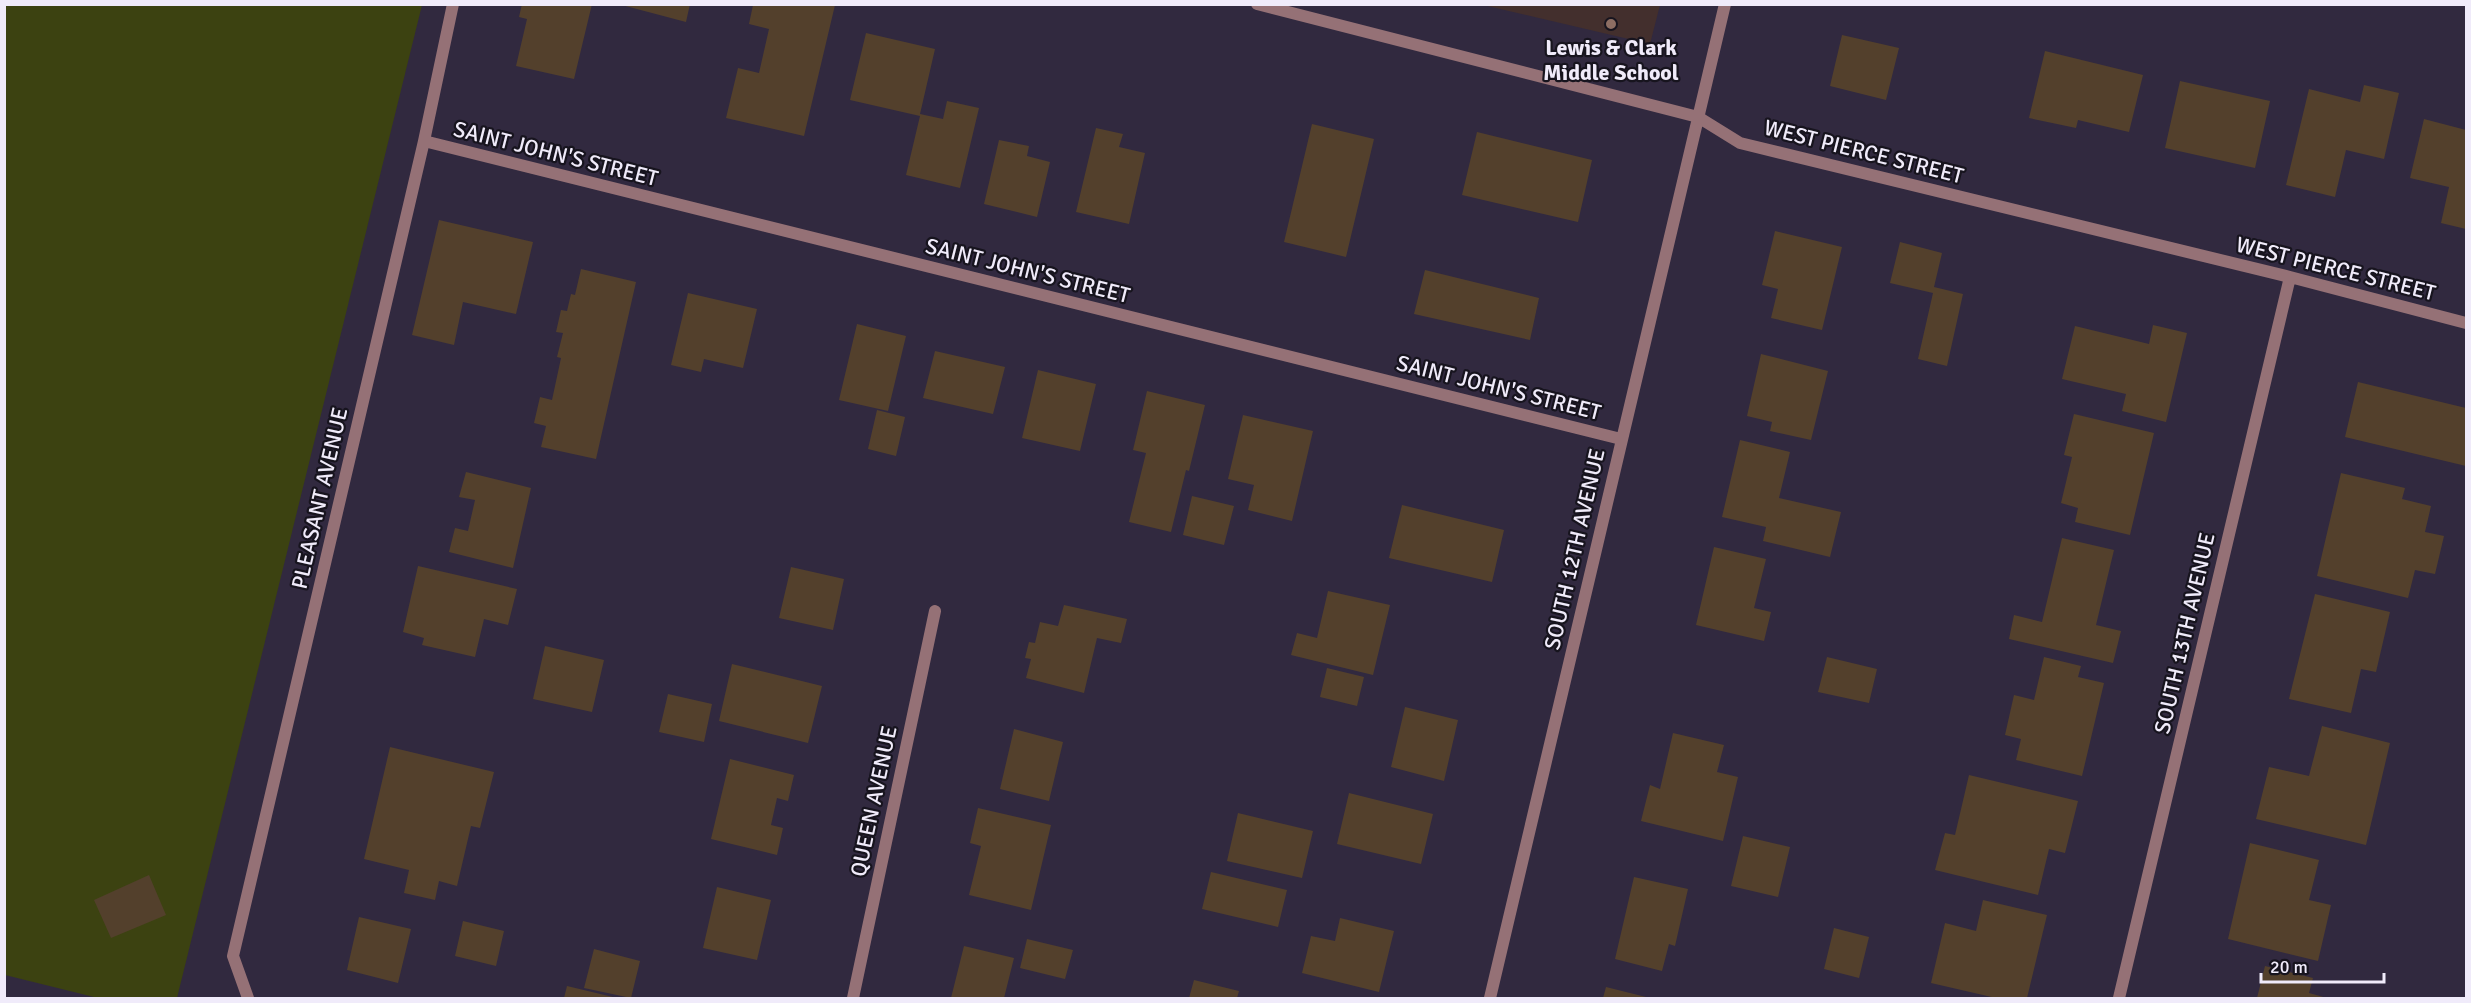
<svg xmlns="http://www.w3.org/2000/svg" width="2471" height="1003" viewBox="0 0 2471 1003" font-family="Signika,sans-serif">
<style>
.education{fill:#432f2d}
.green{fill:#3c4211}
.building{fill:#53402c}
.lines{fill:none;stroke-linecap:round;stroke-linejoin:round}
.street{stroke:#957176;stroke-width:12}
.education-dot{fill:#8d6e63;stroke:#17141e;stroke-width:2}
.labels{text-anchor:middle;stroke-width:4.5;stroke-linejoin:round;paint-order:stroke}
.poi-label{font-size:22px;font-weight:bold;fill:#f0ebfa;stroke:#17141e}
.street-label{font-size:22px;fill:#f0ebfa;stroke:#17141e}
</style>
<rect width="100%" height="100%" fill="#31293f"/>
<path class="education" d="M1483,5h177l-10,39z"/>
<path class="green" d="M5,5h417l-245,993h-79l-93,-23z"/>
<path class="building" d="M522,4h70l-18,75 -58,-13 11,-47 -8,-2z
M618,4h72l-4,18z
M753,5h82l-31,131 -78,-18 12,-50 21,5 10,-44 -20,-5z
M866,33l69,16 -15,65 23,5 4,-18 32,7 -19,80 -54,-13 14,-59 -70,-16z
M1842,35l57,13 -13,52 -56,-14z
M2045,51l98,24 -14,57 -51,-12 -2,8 -47,-10z
M2180,81l90,20 -15,67 -90,-20z
M2364,85l35,8 -15,66 -38,-9 -11,47 -49,-12 23,-96 51,13z
M2424,119l42,11v99l-25,-6 8,-36 -39,-9z
M1312,124l62,15 -28,118 -62,-15z
M1096,128l27,6 -4,13 26,6 -16,71 -53,-12z
M1477,132l115,28 -14,62 -116,-27z
M999,140l30,6 -2,10 23,6 -13,55 -53,-13z
M439,220l94,22 -17,72 -53,-12 -9,43 -42,-10z
M1775,231l67,16 -20,83 -51,-12 7,-29 -16,-4z
M1900,242l42,11 -8,34 29,7 -16,72 -29,-7 15,-66 -43,-10z
M581,269l55,13 -40,177 -55,-12 5,-21 -12,-3 6,-26 12,3 9,-42 -4,-1 6,-24 -7,-1 5,-22 6,1 4,-17 4,1z
M1425,270l114,28 -9,42 -116,-26z
M688,293l69,16 -14,59 -39,-9 -3,13 -30,-7z
M857,324l49,12 -18,75 -49,-11z
M2153,325l34,8 -21,89 -44,-11 4,-17 -64,-15 13,-53 74,18z
M935,351l70,16 -12,47 -70,-16z
M1761,354l67,17 -17,69 -41,-9 2,-9 -25,-6z
M1038,370l58,14 -16,67 -58,-13z
M2358,382l108,26v58l-121,-29z
M1147,391l58,14 -16,66 -3,-1 -15,62 -42,-10 17,-69 -13,-3z
M877,410l28,7 -9,39 -28,-7z
M2074,414l80,19 -24,102 -55,-13 3,-14 -17,-5 11,-46 -8,-2z
M1243,415l70,16 -21,90 -44,-11 6,-25 -26,-6z
M1740,440l50,12 -11,46 62,14 -11,45 -67,-16 3,-14 -44,-10z
M466,472l65,16 -18,80 -64,-16 6,-24 13,3 7,-31 -16,-3z
M2341,473l64,15 -3,11 29,7 -6,26 19,4 -9,38 -20,-4 -7,28 -91,-22z
M1192,496l42,10 -10,39 -41,-10z
M1402,505l102,25 -12,52 -103,-24z
M2062,538l52,12 -18,75 25,6 -8,32 -104,-24 5,-24 28,7z
M1714,547l52,12 -12,49 17,4 -7,29 -68,-16z
M418,566l99,23 -9,36 -24,-6 -9,38 -53,-12 2,-7 -21,-6z
M791,567l53,12 -11,51 -54,-12z
M1328,591l62,14 -17,70 -82,-20 6,-22 20,5z
M2315,594l75,18 -14,60 -15,-3 -10,44 -62,-14z
M1064,605l63,14 -6,24 -24,-5 -13,55 -58,-15 5,-19 -6,-1 4,-16 6,1 5,-21 18,4z
M545,646l59,14 -12,52 -59,-13z
M1827,657l50,12 -8,34 -51,-11z
M2044,657l37,9 -3,11 26,6 -22,93 -66,-16 5,-21 -16,-4 9,-40 20,5z
M732,664l90,22 -14,57 -89,-22z
M1327,668l37,9 -7,29 -37,-9z
M668,694l44,10 -8,38 -45,-10z
M1405,707l53,13 -14,61 -53,-14z
M2322,726l68,17 -24,102 -110,-26 13,-52 40,9z
M1014,729l49,13 -14,59 -49,-12z
M1673,733l51,12 -7,27 21,5 -15,64 -82,-20 9,-36 10,4z
M390,747l104,25 -14,56 -9,-2 -14,60 -18,-5 -4,19 -31,-7 5,-23 -45,-11z
M730,759l64,16 -6,26 -11,-3 -6,27 12,3 -6,27 -66,-16z
M1969,775l109,26 -13,52 -16,-4 -11,46 -103,-25 10,-37 10,2z
M1349,793l84,21 -12,50 -84,-20z
M978,808l73,17 -20,85 -62,-15 12,-49 -11,-3z
M1238,813l75,18 -11,47 -75,-17z
M1743,836l47,11 -12,50 -47,-11z
M2250,843l69,17 -10,40 22,5 -13,56 -90,-22z
M1211,872l76,18 -9,37 -76,-18z
M149,875l17,40 -55,23 -17,-38z
M1634,877l54,12 -13,57 -6,-2 -7,27 -47,-12z
M717,887l54,13 -14,60 -54,-12z
M1983,900l64,15 -20,83h-31l-65,-15 14,-60 31,8z
M359,917l52,12 -13,54 -51,-13z
M1340,918l54,13 -15,61 -77,-19 9,-37 24,5z
M463,921l41,10 -8,35 -41,-10z
M1834,928l35,9 -10,41 -35,-9z
M1027,939l46,11 -8,29 -45,-11z
M964,946l50,12 -10,40h-53z
M594,949l46,12 -9,37 -47,-10z
M2265,966l48,12 -4,15 18,5h-70z
M1194,980l45,11 -2,7h-48z
M567,986l50,12h-53z
M1606,987l44,11h-47z"/>
<g class="lines">
<path class="street" d="M1257,4l441,113 42,26 550,134 176,46
M424,141l1197,298
M248,998l-15,-42 191,-815 29,-137
M853,998l82,-387
M1490,998l235,-994
M2119,998l171,-721"/>
</g>
<circle class="education-dot" cx="1611" cy="24" r="6"/>
<g class="labels">
<g class="poi-label">
<text x="1611" y="55">Lewis &amp; Clark<tspan x="1611" dy="25">Middle School</tspan></text>
</g>
<g class="street-label">
<text transform="translate(1864 151) rotate(14)" y="8">WEST PIERCE STREET</text>
<text transform="translate(556 153) rotate(14)" y="8">SAINT JOHN'S STREET</text>
<text transform="translate(2336 268) rotate(14)" y="8">WEST PIERCE STREET</text>
<text transform="translate(1028 270) rotate(14)" y="8">SAINT JOHN'S STREET</text>
<text transform="translate(1499 387) rotate(14)" y="8">SAINT JOHN'S STREET</text>
<text transform="translate(319 498) rotate(-77)" y="8">PLEASANT AVENUE</text>
<text transform="translate(1574 549) rotate(-77)" y="8">SOUTH 12TH AVENUE</text>
<text transform="translate(2184 633) rotate(-77)" y="8">SOUTH 13TH AVENUE</text>
<text transform="translate(873 801) rotate(-78)" y="8">QUEEN AVENUE</text>
</g>
</g>
<rect width="2471" height="1003" fill="none" stroke="#f0ebfa" stroke-width="12"/>
<path d="M2261 973v9h123v-9" fill="none" stroke="#f0ebfa" stroke-width="3"/>
<text x="2270" y="973" font-size="18" fill="#f0ebfa" stroke="#17141e" stroke-width="4.5" paint-order="stroke">20 m</text>
</svg>
